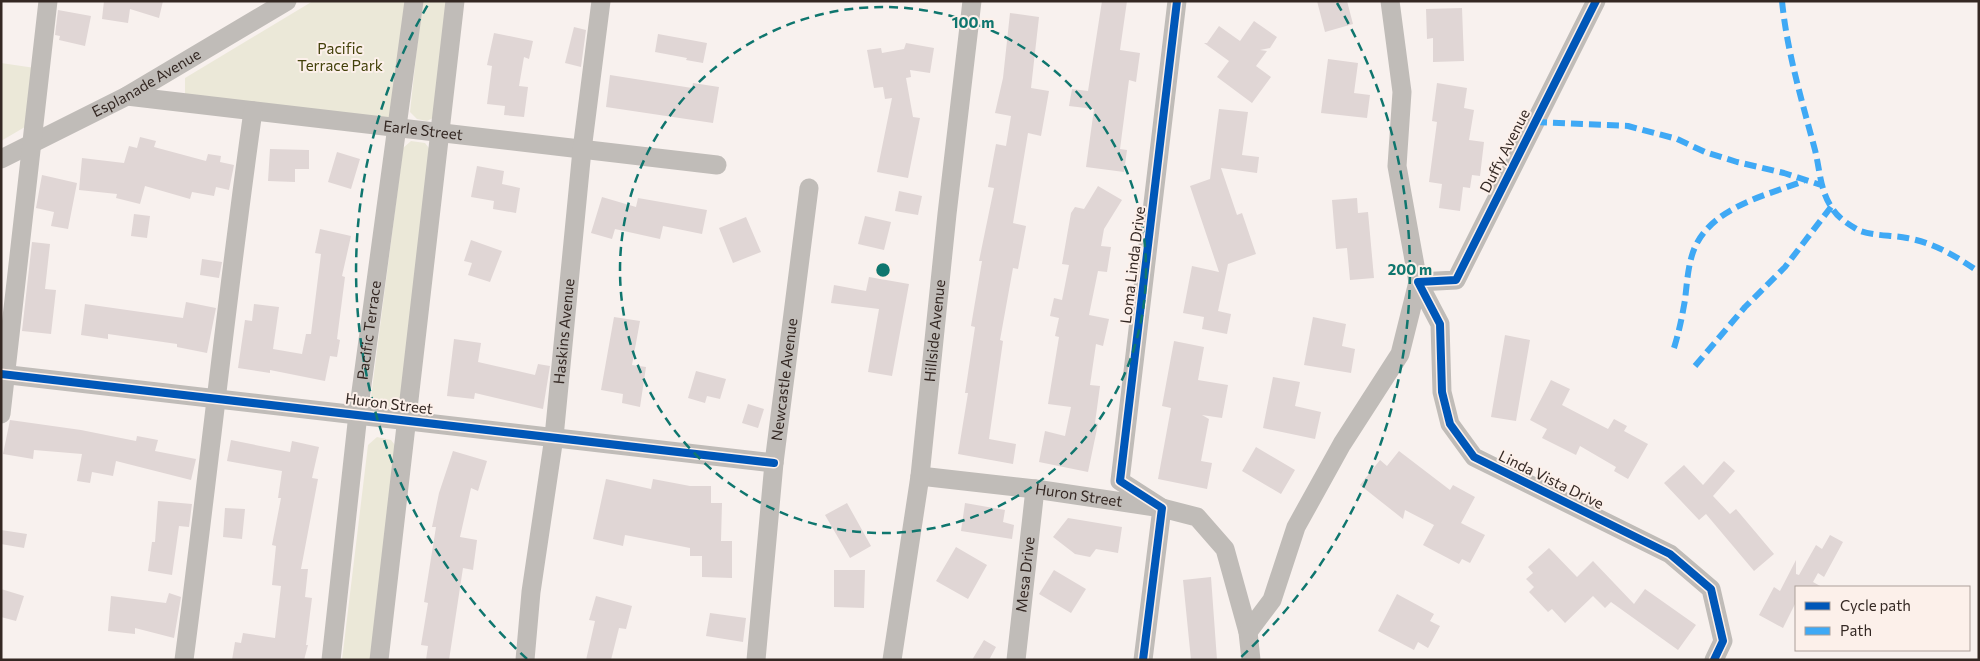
<svg xmlns="http://www.w3.org/2000/svg" width="1980" height="661" viewBox="0 0 1980 661" font-family="Commissioner,sans-serif">
<style>
.green{fill:#ebe8d8}
.building{fill:#e0d6d5}
.lines{fill:none;stroke-linecap:round;stroke-linejoin:round}
.minor{stroke:#c0bcb8;stroke-width:19}
.quiet{stroke:#3fa9f5;stroke-width:6;stroke-dasharray:12 6;stroke-linecap:butt}
.cycleway-casing{stroke:#fcf0ea;stroke-width:11}
.cycleway{stroke:#0057b8;stroke-width:8}
.ring{fill:none;stroke:#0f766e;stroke-width:2.5;stroke-dasharray:9 6}
.labels{text-anchor:middle;stroke-width:4;stroke-linejoin:round;paint-order:stroke}
.park-label{font-size:15px;fill:#43410a;stroke:#fcf0ea}
.street-label{font-size:15px;fill:#342823;stroke:#fcf0ea}
.centre{fill:#0f766e;stroke:#fcf0ea;stroke-width:2.5}
.ring-label{font-size:15px;text-anchor:middle;font-weight:bold;fill:#0f766e;stroke:#fcf0ea;stroke-width:4;stroke-linejoin:round;paint-order:stroke}
</style>
<rect width="100%" height="100%" fill="#f8f1ee"/>
<path class="green" d="M313,1h93l-12,121 -209,-27v-17z
M422,1h26l-13,116 -8,4 -10,-2 -7,-7z
M1,63l34,5 -5,56 -29,17z
M411,141l14,2 7,9 -29,249 -8,10 -16,-4 -8,-10 32,-249z
M377,437l14,3 7,9 -26,211h-30l26,-215z"/>
<path class="building" d="M104,1h59l-4,17 -29,-9 -2,14 -26,-4z
M1102,1h25l-7,49 20,3 -4,29 -7,-2 -9,69 7,1 -3,22 -38,-5 8,-58 -25,-3 3,-17 16,2z
M1317,1h30l6,23 -28,8z
M1462,8l2,53 -31,1v-24l-6,1 -1,-30z
M58,10l33,6 -6,30 -26,-6 1,-4 -5,-1z
M1010,13l29,4 -8,71 18,3 -8,45 -13,-3 -15,90 13,3 -8,43 -5,-1 -13,72 3,1 -14,98 27,5 -3,20 -55,-10 10,-61h-3l10,-66 -4,-1 11,-65h-3l15,-73 -6,-1 8,-43 10,2 5,-30 -16,-3 8,-35z
M1254,21l23,16 -7,11 -10,2 7,1 -11,15 15,11 -19,26 -35,-26 12,-16 -25,-18h3l12,-17 21,15z
M574,27l12,3 -5,37 -16,-4z
M494,33l39,8 -4,18 -5,-2 -5,29 9,1 -4,30 -20,-2 1,-9 -18,-2 5,-38 -5,-1z
M658,34l49,9 -4,20 -17,-3 1,-2 -32,-6z
M906,43l28,5 -4,25 -20,-3 1,7 -5,1 7,39 7,1 -12,60 -31,-6 15,-74 -7,1 -2,-12 -9,1 -7,-38 14,-2 1,5 22,-4z
M1328,59l30,4 -4,30 16,2 -3,23 -46,-5z
M610,75l82,13 1,-5 26,4 -6,36 -107,-16z
M1437,83l30,5 -3,20 10,2 -5,30 15,2 -4,34 -8,-1 -2,13 -7,-1 -3,24 -21,-3 3,-24 -13,-2 8,-60 -5,-1z
M1219,109l29,3 -6,43 17,2 -2,16 -36,-5 16,47 5,-2 14,41 -28,10 -10,47 13,3 -4,20 -25,-5 2,-12 -21,-4 9,-47 27,6 -29,-86 20,-7z
M140,137l16,4 -2,6 52,14 2,-7 13,2 -1,6 14,3 -5,25 -13,-3 -2,9 -22,-4 -2,7 -45,-13 -5,18 -24,-6 1,-4 -38,-4 3,-32 42,5 5,-17 8,2z
M270,149l39,1v19h-14v13l-27,-1z
M337,152l23,7 -9,30 -23,-7z
M477,166l27,5 -2,13 18,4 -4,25 -23,-4 1,-8 -23,-4z
M42,175l35,8 -9,46 -17,-3 3,-14 -18,-4z
M1098,186l24,14 -18,29 -3,17 10,1 -4,25 -9,-1 -9,44 20,4 -6,27 -7,-2 -6,41 10,1 -5,37 3,1 -10,48 -49,-10 6,-31 20,5 6,-29 -23,-3 11,-67 -4,-1 4,-18 -9,-2 4,-18 8,2 7,-35 -7,-1 9,-51 4,-6 9,2z
M899,191l23,5 -4,19 -23,-4z
M602,197l34,10 2,-9 69,12 -5,24 -39,-8 -3,13 -45,-10 -3,10 -21,-6z
M1357,198l1,15 10,-1 6,66 -24,2 -3,-32 -11,1 -4,-49z
M134,214l16,2 -3,22 -16,-2z
M865,216l26,6 -7,28 -26,-6z
M746,217l15,35 -28,11 -14,-35z
M320,229l31,7 -9,40 3,1 -8,62 3,1 -3,17 -7,-1 -5,25 -55,-11v3l-32,-5 7,-48 7,1 2,-17 25,3 -6,42 29,5 4,-20h5l10,-80 -6,-1z
M471,240l31,11 -12,31 -22,-7 4,-12 -8,-2z
M32,242l18,2 -5,45 11,1 -5,44 -29,-3z
M202,259l20,3 -3,16 -19,-3z
M869,277l40,7 -17,92 -24,-4 11,-63 -48,-6 3,-18 32,6z
M186,302l30,6 -9,45 -30,-6v-3l-69,-10v5l-27,-4 4,-31 98,14z
M614,317l26,4 -8,44 14,2 -6,40 -18,-4 1,-9 -22,-4z
M1313,317l33,7 -4,22 13,3 -4,24 -47,-8z
M1505,335l25,5 -14,81 -25,-4z
M454,339l27,4 -3,19 57,13 3,-11 12,2 -7,43 -68,-16 -1,6 -27,-3z
M1174,341l30,6 -6,33 30,5 -6,33 -20,-3 7,4 -8,42 11,2 -5,26 -49,-10 13,-71 -9,-2z
M696,371l30,8 -6,20 -13,-3 -2,7 -17,-5z
M1273,377l27,5 -5,24 26,6 -6,27 -52,-11z
M1551,380l19,9 -8,16 46,24 6,-10 13,7 -3,5 24,13 -20,35 -14,-8 2,-4 -36,-21 -4,9 -34,-17 5,-9 -17,-9z
M748,404l16,5 -6,19 -16,-5z
M10,420l71,10 55,11 1,-5 21,4 -3,11 41,8 -5,21 -75,-19 -3,15 -21,-4 -2,11 -13,-2 5,-27 -48,-4 -1,9 -30,-5z
M231,440l59,12 2,-11 27,6 -7,31 6,1 -17,90h7l-3,28 7,1 -6,47h2l-4,15h-72l3,-18 6,1 2,-10 32,5 6,-52 -9,-1 4,-39 -4,-1 9,-47h-3l4,-27 -55,-10z
M1256,447l39,23 -14,24 -39,-23z
M453,451l34,10 -9,30 -7,-3 -11,49 17,3 -4,30 -10,-2 -14,92h-23l2,-14 -7,-1 7,-42 -4,-1 12,-75h-4l7,-34z
M1399,451l51,39 3,-5 22,12 -14,26 24,12 -15,28 -8,-4 -3,5 -36,-19 11,-20 -29,-15 -2,9 -43,-34 20,-25 7,6z
M1724,461l11,10 -22,25 17,18 6,-5 38,45 -20,17 -48,-57 -7,6 -35,-37 20,-18 19,20z
M606,479l45,10 2,-10 37,7h21v17h11l-1,38h11v37l-30,-1v-21h-12v-8l-65,-13 -2,11 -30,-7z
M158,501l34,3 -3,23 -10,-1 -7,49 -24,-4 4,-29h3z
M847,503l24,43 -21,12 -25,-43z
M965,503l40,7 -2,12 11,3 -2,14 -51,-8z
M225,508l20,1 -3,30 -19,-2z
M1068,518l54,9 -4,26 -22,-4 -6,8 -15,-3 -22,-17z
M1,530l26,4 -3,14 -23,-4z
M1830,535l13,7 -19,35 -6,-4 -5,9 9,5h-26v15l-13,26 -24,-13 15,-28 6,4 16,-31v14l3,1 17,-30 6,4z
M956,547l31,18 -19,34 -32,-18z
M1549,548l28,29 16,-16 41,43 11,-15 51,36 -18,25 -67,-48 -6,6 -12,-12 -28,27 -13,-14 -4,3 -19,-20 5,-5 -8,-8 7,-6 -5,-6z
M834,570h31l-1,38 -30,-1z
M1054,570l32,19 -15,24 -32,-19z
M1211,577l6,83h-26l-8,-80z
M1,589l23,7 -8,25 -15,-4z
M169,593l12,4 -7,41 -39,-10v6l-27,-3 3,-35 55,7z
M1397,594l37,20 -4,7 10,5 -12,22 -10,-6 -4,8 -36,-19z
M596,596l36,10 -6,23 -7,-1 -8,32h-25l9,-39 -6,-1z
M710,613l36,5 -3,24 -37,-6z
M984,640l12,7 -7,13h-17z"/>
<g class="lines">
<g class="minor">
<path d="M1596,1l-140,279 -38,2 22,42 2,68 8,32 24,33 196,97 41,35 12,52 -9,19"/>
<path id="s1" d="M127,96l590,69"/>
<path id="s2" d="M1,159l126,-63 160,-95"/>
<path d="M1,374l773,89"/>
<path d="M1,414l47,-413"/>
<path id="s3" d="M920,476l115,13 127,19 35,9 28,32 23,83 3,28"/>
<path d="M1248,632l24,-32 24,-73 46,-83 58,-90 18,-72 -21,-116 5,-74 -12,-91"/>
<path d="M184,660c24,-183 43,-366 69,-549"/>
<path id="s4" d="M331,660l27,-246 56,-413"/>
<path d="M379,660l76,-659"/>
<path id="s5" d="M525,660l6,-68 23,-155 28,-287 19,-149"/>
<path id="s6" d="M756,660l18,-197 35,-275"/>
<path id="s7" d="M892,660l28,-184 27,-262 25,-213"/>
<path id="s8" d="M1016,660l19,-171"/>
<path d="M1143,660l19,-152 -42,-27 57,-480"/>
</g>
<path class="quiet" d="M1782,1c5,51 20,100 33,149 5,20 5,41 17,58 6,10 16,16 26,22 13,6 34,5 49,8 27,5 49,18 72,34
M1535,122l93,4 49,13 28,13 32,10 47,11 37,12
M1674,348c5,-16 8,-31 11,-48 2,-17 3,-37 10,-53 18,-40 72,-52 109,-66
M1695,366l50,-59 40,-40 46,-60"/>
<defs>
<path id="cycleway" d="M1596,1l-140,279 -38,2 22,42 2,68 8,32 24,33 196,97 41,35 12,52 -9,19
M1,374l773,89
M1143,660l19,-152 -42,-27 57,-480"/>
</defs>
<use href="#cycleway" class="cycleway-casing"/>
<use href="#cycleway" class="cycleway"/>
</g>
<g class="ring">
<circle cx="883" cy="270" r="263"/>
<path d="M527 659A527 527 0 0 1 429 3M1337 3A527 527 0 0 1 1239 659"/>
</g>
<g class="labels">
<g class="park-label">
<text x="340" y="54">Pacific<tspan x="340" dy="17">Terrace Park</tspan></text>
</g>
<g class="street-label">
<text dy="5" stroke="none"><textPath href="#s2" startOffset="164">Esplanade Avenue</textPath></text>
<text dy="5" stroke="none"><textPath href="#s1" startOffset="298">Earle Street</textPath></text>
<text transform="translate(1505 151) rotate(-63)" y="5">Duffy Avenue</text>
<text transform="translate(1133 265) rotate(-83)" y="5">Loma Linda Drive</text>
<text dy="5" stroke="none"><textPath href="#s4" startOffset="332">Pacific Terrace</textPath></text>
<text dy="5" stroke="none"><textPath href="#s5" startOffset="331">Haskins Avenue</textPath></text>
<text dy="5" stroke="none"><textPath href="#s7" startOffset="332">Hillside Avenue</textPath></text>
<text dy="5" stroke="none"><textPath href="#s6" startOffset="282">Newcastle Avenue</textPath></text>
<text transform="translate(389 404) rotate(7)" y="5">Huron Street</text>
<text transform="translate(1551 480) rotate(26)" y="5">Linda Vista Drive</text>
<text dy="5" stroke="none"><textPath href="#s3" startOffset="160">Huron Street</textPath></text>
<text dy="5" stroke="none"><textPath href="#s8" startOffset="86">Mesa Drive</textPath></text>
</g>
</g>
<circle cx="883" cy="270" r="8" class="centre"/>
<g class="ring-label">
<text x="973" y="28">100 m</text>
<text x="1410" y="275">200 m</text>
</g>
<rect width="1980" height="661" fill="none" stroke="#342823" stroke-width="5"/>
<rect x="1795" y="586" width="175" height="65" fill="#fcf0ea" stroke="#aca09a"/>
<rect x="1805" y="602" width="25" height="8" fill="#0057b8" stroke="#aca09a"/>
<text x="1840" y="611" font-size="15" fill="#342823">Cycle path</text>
<rect x="1805" y="627" width="25" height="8" fill="#3fa9f5" stroke="#aca09a"/>
<text x="1840" y="636" font-size="15" fill="#342823">Path</text>
</svg>
